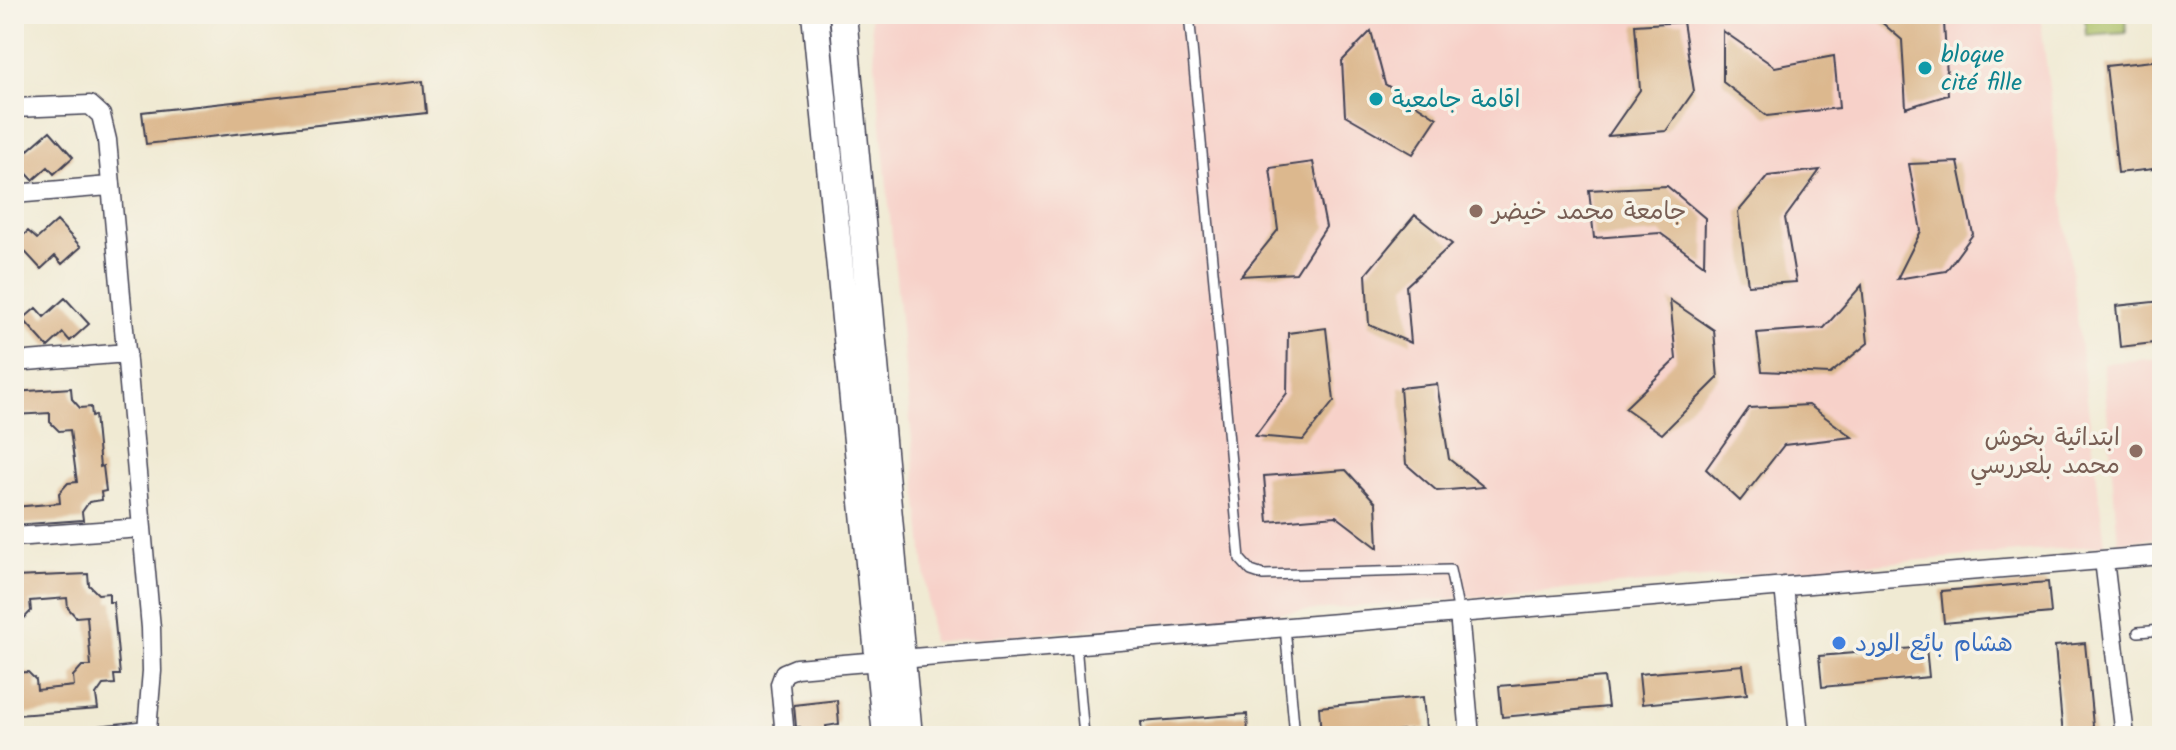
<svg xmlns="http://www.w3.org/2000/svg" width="2176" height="750" viewBox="0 0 2176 750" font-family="Kalam,'Playpen Sans Arabic',sans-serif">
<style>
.built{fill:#f7d1c9}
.green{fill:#aac065;stroke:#667150;stroke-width:2}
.building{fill:#dcb88e}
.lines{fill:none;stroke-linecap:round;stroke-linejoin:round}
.service-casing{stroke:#414052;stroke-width:12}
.minor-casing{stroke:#414052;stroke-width:21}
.secondary-casing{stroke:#414052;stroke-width:29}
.service{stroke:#fff;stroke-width:9}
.minor{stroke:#fff;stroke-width:18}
.secondary{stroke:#fff;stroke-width:26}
.culture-dot{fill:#0f9aa8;stroke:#f7f3e8;stroke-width:3}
.education-dot{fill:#8d6e63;stroke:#f7f3e8;stroke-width:3}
.shop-dot{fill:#3f7fe0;stroke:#f7f3e8;stroke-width:3}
.labels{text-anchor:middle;stroke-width:7;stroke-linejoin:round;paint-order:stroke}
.culture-label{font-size:24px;fill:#0d838f;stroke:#f7f3e8;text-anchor:start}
.education-label{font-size:24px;fill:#785e54;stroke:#f7f3e8;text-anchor:start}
.shop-label{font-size:24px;fill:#366cbe;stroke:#f7f3e8;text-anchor:start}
</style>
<rect width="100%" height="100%" fill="#f7f3e8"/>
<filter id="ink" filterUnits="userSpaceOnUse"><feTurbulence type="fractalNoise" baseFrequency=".0125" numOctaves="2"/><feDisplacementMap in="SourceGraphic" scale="16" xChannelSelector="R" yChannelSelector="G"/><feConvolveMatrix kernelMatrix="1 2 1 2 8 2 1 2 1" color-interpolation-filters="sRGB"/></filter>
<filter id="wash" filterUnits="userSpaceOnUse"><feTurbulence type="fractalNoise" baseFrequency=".006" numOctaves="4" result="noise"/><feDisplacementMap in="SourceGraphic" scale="32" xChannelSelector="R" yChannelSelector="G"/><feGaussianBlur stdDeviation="1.8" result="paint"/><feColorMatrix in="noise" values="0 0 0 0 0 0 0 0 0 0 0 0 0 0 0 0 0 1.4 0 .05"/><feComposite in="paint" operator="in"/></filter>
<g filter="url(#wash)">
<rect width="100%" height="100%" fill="#f0ead3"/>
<path class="built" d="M870,14h1170l65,531 -1173,97z
M2162,358v180l-44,4 -15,-179z"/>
<path class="green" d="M2085,14h40l1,19 -40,3z"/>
<g id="blocks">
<path class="building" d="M1872,14h62l10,8 4,73 -42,13 -4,-68z
M1683,22l11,69 -28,40 -58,5 32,-46 -5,-65z
M1371,31l14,53 52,34 -24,36 -68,-39 -3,-54z
M1723,31l52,36 59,-11 5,52 -72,8 -44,-34z
M2162,60v108l-44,5 -12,-107z
M423,81l3,32 -280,31 -4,-32z
M50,131l23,26 -19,17 -6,-7 -15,13 -19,-20v-25l14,15z
M1313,162l13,65 -30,46 -55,3 37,-46 -8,-62z
M1958,162l15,72 -27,37 -49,8 24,-48 -12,-67z
M1820,170l-35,48 11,64 -48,3 -10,-73 30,-36z
M1667,186l38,32 -1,47 -44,-32 -66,5 -5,-48z
M1415,215l37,29 -46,42 5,57 -42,-18 -3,-51z
M57,221l24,26 -19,17 -7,-8 -14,13 -25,-27 12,-11 9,8z
M1862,285l6,58 -38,31 -68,-3 -5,-38 67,-5z
M65,298l24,26 -19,17 -7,-8 -15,14 -25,-28 13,-11 8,9z
M1670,300l44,30 4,48 -56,56 -37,-26 51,-49z
M2162,301v41l-42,5 -4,-41z
M1326,328l8,73 -31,39 -48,-4 32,-43 1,-60z
M1437,384l12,75 35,28 -47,4 -31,-27 -6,-76z
M71,388l1,11 8,9 11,-1 1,9 3,-1 5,52 3,-1 3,25 -5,1 1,8 -13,2 -7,10 1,8 -69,5v-18l46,-4 -1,-10 9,-10 9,-1 -7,-52 -11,1 -9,-9v-9l-36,2v-23z
M1809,405l43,32 -68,8 -44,56 -34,-32 43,-61z
M1346,470l30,33 2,45 -42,-32 -68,6 -4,-46z
M88,574l1,11 9,9 11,-1v9h4l7,73h-6l1,9 -12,1 -7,10 2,14 -81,6 -3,-13v-29l14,-1 8,8 1,10 37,-4 -1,-10 9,-10h9l-4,-50 -11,1 -8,-9 -1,-10 -37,3 1,10 -17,18v-52z
M2048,582l3,31 -107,10 -3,-32z
M2085,643l9,93h-31l-8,-90z
M1926,647l3,30 -107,10 -3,-31z
M1743,665l4,29 -105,10 -3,-30z
M1604,677l4,30 -106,10 -3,-31z
M1423,697l3,31 -80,8h-25l-2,-29z
M837,700l2,24 -13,2 1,10h-26l-1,-9h-4l-2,-22z
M1247,714l1,22h-106l-1,-14z"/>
</g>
</g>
<g filter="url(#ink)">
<use href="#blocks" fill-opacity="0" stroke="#414052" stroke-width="2"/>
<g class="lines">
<defs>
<path id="service" d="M1189,14l51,545 11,12 12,4 187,-5 9,43
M1285,627l10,109
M2138,632l24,-2
M1076,644l8,92"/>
<path id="minor" d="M14,108l76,-3 11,10 6,25 44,488 1,43 -5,59 -53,6
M14,194l95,-8
M14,362l113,-9
M14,537l128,-9
M2104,560l21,176
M1784,586l15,150
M1459,613l11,123
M901,659l1261,-104
M785,736l-5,-52 4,-11 12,-5 83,-7"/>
<path id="secondary" d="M815,14l71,722
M843,14l66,722"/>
</defs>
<use href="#service" class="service-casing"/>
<use href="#minor" class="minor-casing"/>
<use href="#secondary" class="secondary-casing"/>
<use href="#service" class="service"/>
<use href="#minor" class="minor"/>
<use href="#secondary" class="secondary"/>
</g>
</g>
<g class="culture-dot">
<circle cx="1925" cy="68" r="8"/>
<circle cx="1376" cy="99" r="8"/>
</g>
<g class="education-dot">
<circle cx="1476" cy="211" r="8"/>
<circle cx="2136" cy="451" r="8"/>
</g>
<circle class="shop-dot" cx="1839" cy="643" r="8"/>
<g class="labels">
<g class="culture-label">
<text x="1941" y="62">bloque<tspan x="1941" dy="28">cité fille</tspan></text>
<text x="1392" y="107">اقامة جامعية</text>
</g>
<g class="education-label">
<text x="1492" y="219">جامعة محمد خيضر</text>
<text x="2120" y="445" text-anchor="end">ابتدائية بخوش<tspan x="2120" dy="28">محمد بلعررسي</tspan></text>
</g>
<g class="shop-label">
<text x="1855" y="651">هشام بائع الورد</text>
</g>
</g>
<rect width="2176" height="750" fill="none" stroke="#f7f3e8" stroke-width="48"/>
</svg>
